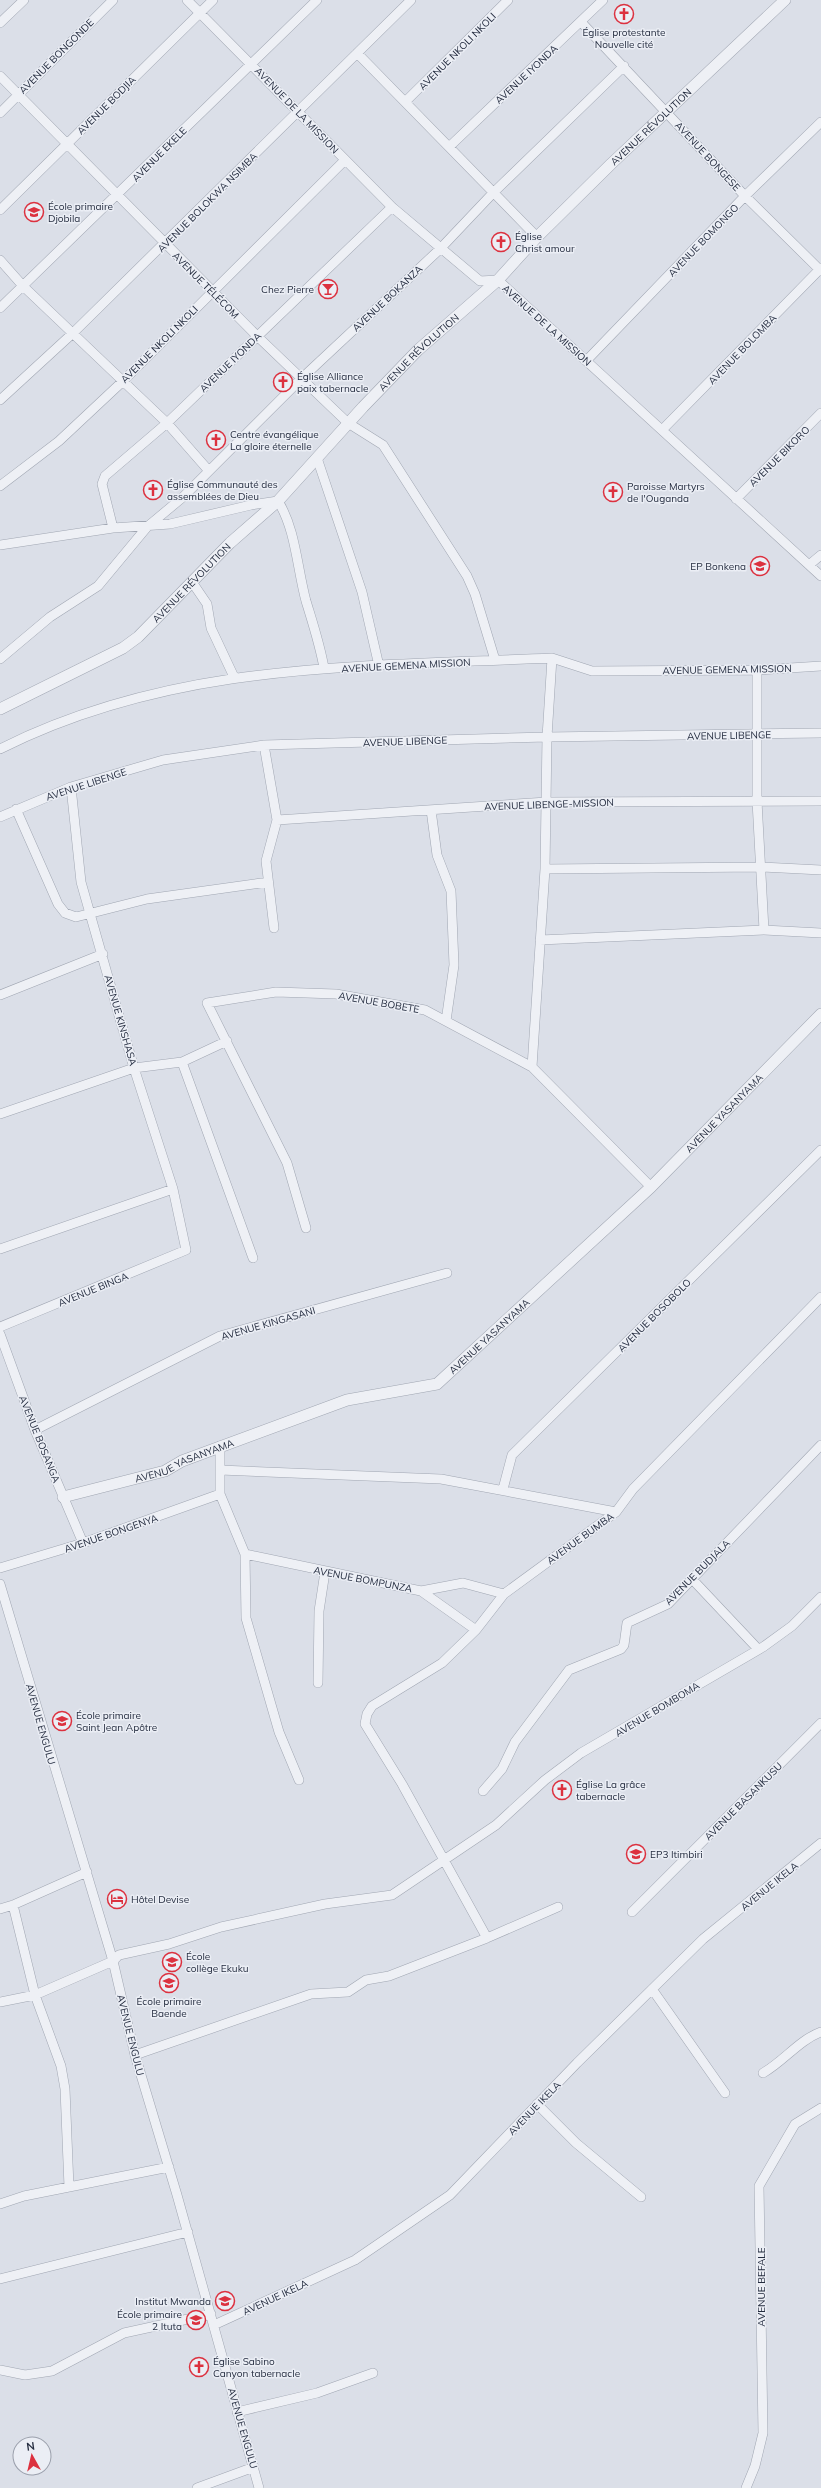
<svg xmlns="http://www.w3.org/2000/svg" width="821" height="2488" viewBox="0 0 821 2488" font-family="Mulish,sans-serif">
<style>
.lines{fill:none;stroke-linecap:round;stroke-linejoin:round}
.minor-casing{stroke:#a0a6b2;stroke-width:10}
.tertiary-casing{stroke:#a0a6b2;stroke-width:12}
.minor{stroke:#eef0f5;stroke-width:9}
.tertiary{stroke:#eef0f5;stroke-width:11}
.labels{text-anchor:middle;stroke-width:3;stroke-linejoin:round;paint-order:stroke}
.poi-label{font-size:10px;fill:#242c3f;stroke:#ebeef5;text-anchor:start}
.street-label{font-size:10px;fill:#242c3f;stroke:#ebeef5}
</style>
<rect width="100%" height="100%" fill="#dbdfe8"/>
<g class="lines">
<defs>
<path id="minor" d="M187,0l205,207 88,74 18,-1 323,296
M581,22l164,174 76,75
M0,23l24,-23
M357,53l180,184
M0,76l257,260 91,87 35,22 84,131 8,18 20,66
M406,101l102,-101
M0,113l113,-113
M449,147l154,-147
M0,210l213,-210
M0,260l23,26 144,137 42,48
M0,308l317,-308
M586,361l159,-165 76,-74
M0,400l73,-67 338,-333
M663,429l158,-161
M317,458l45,134 17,74
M0,486l59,-45 63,-59 223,-222
M736,499l85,-86
M113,528l-11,-44 3,-8 62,-53 225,-216
M0,545l113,-17 57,-4 81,-19 27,-4c18,29 19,67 28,100 7,23 14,44 18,67
M809,565l12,-10
M192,582l15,22 4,24 23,49
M552,658l-5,79 -2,132 -13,198 119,120
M0,659l50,-42 48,-31 49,-59 36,-30 118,-118 139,-130 53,-56 131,-127
M757,670v131l7,129
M264,745l13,75 -11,41 8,67
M0,749c175,-88 362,-82 552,-91l40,13 165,-1 64,-4
M16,809l42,95 7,9 11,4 71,-18 121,-17
M431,810l6,45 14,36 3,74 -8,56
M0,817l71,-30 92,-27 101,-15 283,-8 274,-4
M277,820l270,-18 274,-1
M545,869l215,-2 61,3
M540,940l224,-10 57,3
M0,995l103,-41
M182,1062l45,-21
M0,1114l134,-46 48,-6 71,196
M306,1228l-19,-65 -80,-160 69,-11 60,2 89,16 107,57
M0,1249l173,-60
M0,1327l186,-77 -13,-61 -39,-121 -53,-186 -10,-95
M0,1334l35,96 48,113
M35,1430l185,-94 227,-63
M220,1446v48l25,60 1,64 33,114 20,48
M220,1470l221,9 175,33
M503,1489l9,-34 309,-305
M245,1554l176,37 42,-8 41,11
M0,1568l83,-25 137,-49
M692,1579l66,70
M0,1584l113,377 22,94 42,140 82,293
M421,1591l55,39
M318,1683l1,-72 6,-39
M483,1791l19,-22 13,-27 54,-72 52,-21 3,-4 3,-22 41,-19 153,-159
M13,1905l22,90 26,71 4,23 4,98
M0,1909l13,-4 74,-33
M632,1912l189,-189
M487,1938l-85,-154 -37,-60 2,-10 5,-8 70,-43 34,-33 28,-36 112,-82 17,-23 188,-192
M652,1989l73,104
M0,2002l35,-7 78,-34 6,-6 50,-11 52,-17 104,-23 67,-9 104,-70 49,-45 36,-27 182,-106 29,-21 29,-29
M135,2055l176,-61 37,-2 18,-12 23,-4 98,-38 71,-31
M763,2073c21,-12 36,-33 58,-41
M537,2104l39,39 65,54
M0,2204l24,-8 145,-29
M0,2279l188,-47
M214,2325l141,-65 95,-65 127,-132 126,-124 118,-96
M0,2370l25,5 27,-4 72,-38 87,-19
M237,2412l80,-19 56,-20
M197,2488l57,-21
M746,2488l9,-22 8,-33 -4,-247 36,-62 26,-16"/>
<g id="tertiary">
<path id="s1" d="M0,709l123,-61 15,-11 92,-94 48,-42 85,-94 55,-57 80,-70 39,-43 74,-73 174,-164"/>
<path id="s2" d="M63,1497l102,-26 17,-10 165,-61 90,-16 214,-197 170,-173"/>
</g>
</defs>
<use href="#minor" class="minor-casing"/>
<use href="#tertiary" class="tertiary-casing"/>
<use href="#minor" class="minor"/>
<use href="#tertiary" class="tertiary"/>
</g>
<defs>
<symbol id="church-ring" viewBox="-11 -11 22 22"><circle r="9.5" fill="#ebeef5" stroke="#dc313f" stroke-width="1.5"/><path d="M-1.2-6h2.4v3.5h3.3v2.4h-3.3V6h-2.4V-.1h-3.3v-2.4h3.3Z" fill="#dc313f"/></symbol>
<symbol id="school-ring" viewBox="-11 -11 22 22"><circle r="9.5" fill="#ebeef5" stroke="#dc313f" stroke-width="1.5"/><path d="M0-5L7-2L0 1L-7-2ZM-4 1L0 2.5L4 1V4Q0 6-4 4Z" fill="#dc313f"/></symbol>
<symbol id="bar-ring" viewBox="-11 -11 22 22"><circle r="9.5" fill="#ebeef5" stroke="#dc313f" stroke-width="1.5"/><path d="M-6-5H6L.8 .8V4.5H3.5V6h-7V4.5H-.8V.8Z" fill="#dc313f"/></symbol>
<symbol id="hotel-ring" viewBox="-11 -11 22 22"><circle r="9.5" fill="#ebeef5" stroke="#dc313f" stroke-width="1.5"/><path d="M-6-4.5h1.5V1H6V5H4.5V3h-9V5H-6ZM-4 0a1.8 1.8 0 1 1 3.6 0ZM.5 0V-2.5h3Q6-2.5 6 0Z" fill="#dc313f"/></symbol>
<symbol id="university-ring" viewBox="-11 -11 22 22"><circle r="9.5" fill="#ebeef5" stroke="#dc313f" stroke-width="1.5"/><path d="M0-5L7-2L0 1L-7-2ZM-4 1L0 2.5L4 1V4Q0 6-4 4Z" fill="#dc313f"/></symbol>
</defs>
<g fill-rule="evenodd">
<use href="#church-ring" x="613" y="3" width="22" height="22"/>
<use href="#school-ring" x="23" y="201" width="22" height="22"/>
<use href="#church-ring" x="490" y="231" width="22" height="22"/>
<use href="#bar-ring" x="317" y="278" width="22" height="22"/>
<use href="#church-ring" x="272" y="371" width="22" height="22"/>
<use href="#church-ring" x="205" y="429" width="22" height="22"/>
<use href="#church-ring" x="142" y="479" width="22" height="22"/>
<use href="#church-ring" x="602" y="481" width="22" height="22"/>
<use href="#school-ring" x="749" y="555" width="22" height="22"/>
<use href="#school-ring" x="51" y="1710" width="22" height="22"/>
<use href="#church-ring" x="551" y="1779" width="22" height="22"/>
<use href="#school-ring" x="625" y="1843" width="22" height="22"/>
<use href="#hotel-ring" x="106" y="1888" width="22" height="22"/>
<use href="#university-ring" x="161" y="1951" width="22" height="22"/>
<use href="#school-ring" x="158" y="1972" width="22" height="22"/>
<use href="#school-ring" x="214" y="2290" width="22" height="22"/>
<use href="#school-ring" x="185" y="2309" width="22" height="22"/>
<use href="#church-ring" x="188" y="2356" width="22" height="22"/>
</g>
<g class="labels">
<g class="poi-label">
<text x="624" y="36" text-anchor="middle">Église protestante<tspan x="624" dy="12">Nouvelle cité</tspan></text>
<text x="48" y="210">École primaire<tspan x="48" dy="12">Djobila</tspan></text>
<text x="515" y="240">Église<tspan x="515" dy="12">Christ amour</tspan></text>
<text x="314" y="293" text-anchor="end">Chez Pierre</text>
<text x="297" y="380">Église Alliance<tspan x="297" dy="12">paix tabernacle</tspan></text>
<text x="230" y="438">Centre évangélique<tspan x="230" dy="12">La gloire éternelle</tspan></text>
<text x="167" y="488">Église Communauté des<tspan x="167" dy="12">assemblées de Dieu</tspan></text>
<text x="627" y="490">Paroisse Martyrs<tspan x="627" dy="12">de l'Ouganda</tspan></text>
<text x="746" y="570" text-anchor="end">EP Bonkena</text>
<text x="76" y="1719">École primaire<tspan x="76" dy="12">Saint Jean Apôtre</tspan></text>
<text x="576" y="1788">Église La grâce<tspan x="576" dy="12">tabernacle</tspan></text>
<text x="650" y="1858">EP3 Itimbiri</text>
<text x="131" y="1903">Hôtel Devise</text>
<text x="186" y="1960">École<tspan x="186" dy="12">collège Ekuku</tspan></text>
<text x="169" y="2005" text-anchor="middle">École primaire<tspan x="169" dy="12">Baende</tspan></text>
<text x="211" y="2305" text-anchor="end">Institut Mwanda</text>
<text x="182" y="2318" text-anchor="end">École primaire<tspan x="182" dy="12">2 Ituta</tspan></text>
<text x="213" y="2365">Église Sabino<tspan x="213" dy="12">Canyon tabernacle</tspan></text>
</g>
<g class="street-label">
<text transform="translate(457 51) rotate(-45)" y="4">AVENUE NKOLI NKOLI</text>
<text transform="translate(56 56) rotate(-45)" y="4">AVENUE BONGONDE</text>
<text transform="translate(526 74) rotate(-43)" y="4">AVENUE IYONDA</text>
<text transform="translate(106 105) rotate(-45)" y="4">AVENUE BODJIA</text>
<text transform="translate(297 110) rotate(46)" y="4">AVENUE DE LA MISSION</text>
<text dy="4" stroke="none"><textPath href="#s1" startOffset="880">AVENUE RÉVOLUTION</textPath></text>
<text transform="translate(159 154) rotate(-45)" y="4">AVENUE EKELE</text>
<text transform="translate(708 156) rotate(47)" y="4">AVENUE BONGESE</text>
<text transform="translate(207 202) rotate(-45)" y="4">AVENUE BOLOKWA NSIMBA</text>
<text transform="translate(703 240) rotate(-46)" y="4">AVENUE BOMONGO</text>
<text transform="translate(206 285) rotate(45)" y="4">AVENUE TÉLÉCOM</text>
<text transform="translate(387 298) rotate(-43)" y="4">AVENUE BOKANZA</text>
<text transform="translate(547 325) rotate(42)" y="4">AVENUE DE LA MISSION</text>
<text transform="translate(159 344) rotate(-45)" y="4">AVENUE NKOLI NKOLI</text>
<text transform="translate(742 349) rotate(-46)" y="4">AVENUE BOLOMBA</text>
<text dy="4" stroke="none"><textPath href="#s1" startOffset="556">AVENUE RÉVOLUTION</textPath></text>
<text transform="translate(230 362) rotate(-44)" y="4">AVENUE IYONDA</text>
<text transform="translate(779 456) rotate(-45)" y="4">AVENUE BIKORO</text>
<text dy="4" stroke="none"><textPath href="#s1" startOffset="232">AVENUE RÉVOLUTION</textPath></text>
<text transform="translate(406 665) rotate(-3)" y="4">AVENUE GEMENA MISSION</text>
<text transform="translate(727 669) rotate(-1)" y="4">AVENUE GEMENA MISSION</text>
<text transform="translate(729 735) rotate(-1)" y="4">AVENUE LIBENGE</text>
<text transform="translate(405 741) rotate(-2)" y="4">AVENUE LIBENGE</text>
<text transform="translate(86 784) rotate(-18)" y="4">AVENUE LIBENGE</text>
<text transform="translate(549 804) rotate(-2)" y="4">AVENUE LIBENGE-MISSION</text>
<text transform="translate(379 1002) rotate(10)" y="4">AVENUE BOBETE</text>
<text transform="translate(121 1020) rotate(74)" y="4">AVENUE KINSHASA</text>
<text dy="4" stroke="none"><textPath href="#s2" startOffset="787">AVENUE YASANYAMA</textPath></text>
<text transform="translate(93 1289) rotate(-22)" y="4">AVENUE BINGA</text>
<text transform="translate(654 1315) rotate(-45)" y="4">AVENUE BOSOBOLO</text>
<text transform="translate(268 1323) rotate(-16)" y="4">AVENUE KINGASANI</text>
<text dy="4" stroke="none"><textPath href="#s2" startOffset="463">AVENUE YASANYAMA</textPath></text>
<text transform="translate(40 1439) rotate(68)" y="4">AVENUE BOSANGA</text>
<text dy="4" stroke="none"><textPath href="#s2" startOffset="127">AVENUE YASANYAMA</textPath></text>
<text transform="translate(111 1533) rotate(-19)" y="4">AVENUE BONGENYA</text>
<text transform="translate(580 1538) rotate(-36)" y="4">AVENUE BUMBA</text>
<text transform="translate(697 1572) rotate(-45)" y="4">AVENUE BUDJALA</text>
<text transform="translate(363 1579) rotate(11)" y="4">AVENUE BOMPUNZA</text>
<text transform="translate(657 1709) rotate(-31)" y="4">AVENUE BOMBOMA</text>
<text transform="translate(41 1724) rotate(74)" y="4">AVENUE ENGULU</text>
<text transform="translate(743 1801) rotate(-45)" y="4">AVENUE BASANKUSU</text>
<text transform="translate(769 1886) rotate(-39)" y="4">AVENUE IKELA</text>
<text transform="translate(131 2035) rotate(76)" y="4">AVENUE ENGULU</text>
<text transform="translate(534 2108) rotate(-46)" y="4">AVENUE IKELA</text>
<text transform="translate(761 2287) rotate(-90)" y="4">AVENUE BEFALE</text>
<text transform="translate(275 2297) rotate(-25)" y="4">AVENUE IKELA</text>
<text transform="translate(243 2428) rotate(74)" y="4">AVENUE ENGULU</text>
</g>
</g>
<g transform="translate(32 2456) rotate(352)"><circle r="19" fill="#ebeef5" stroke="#9ba0ac"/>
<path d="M0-3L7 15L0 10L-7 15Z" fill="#dc313f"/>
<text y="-6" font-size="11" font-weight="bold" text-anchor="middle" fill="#242c3f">N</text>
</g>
</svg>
